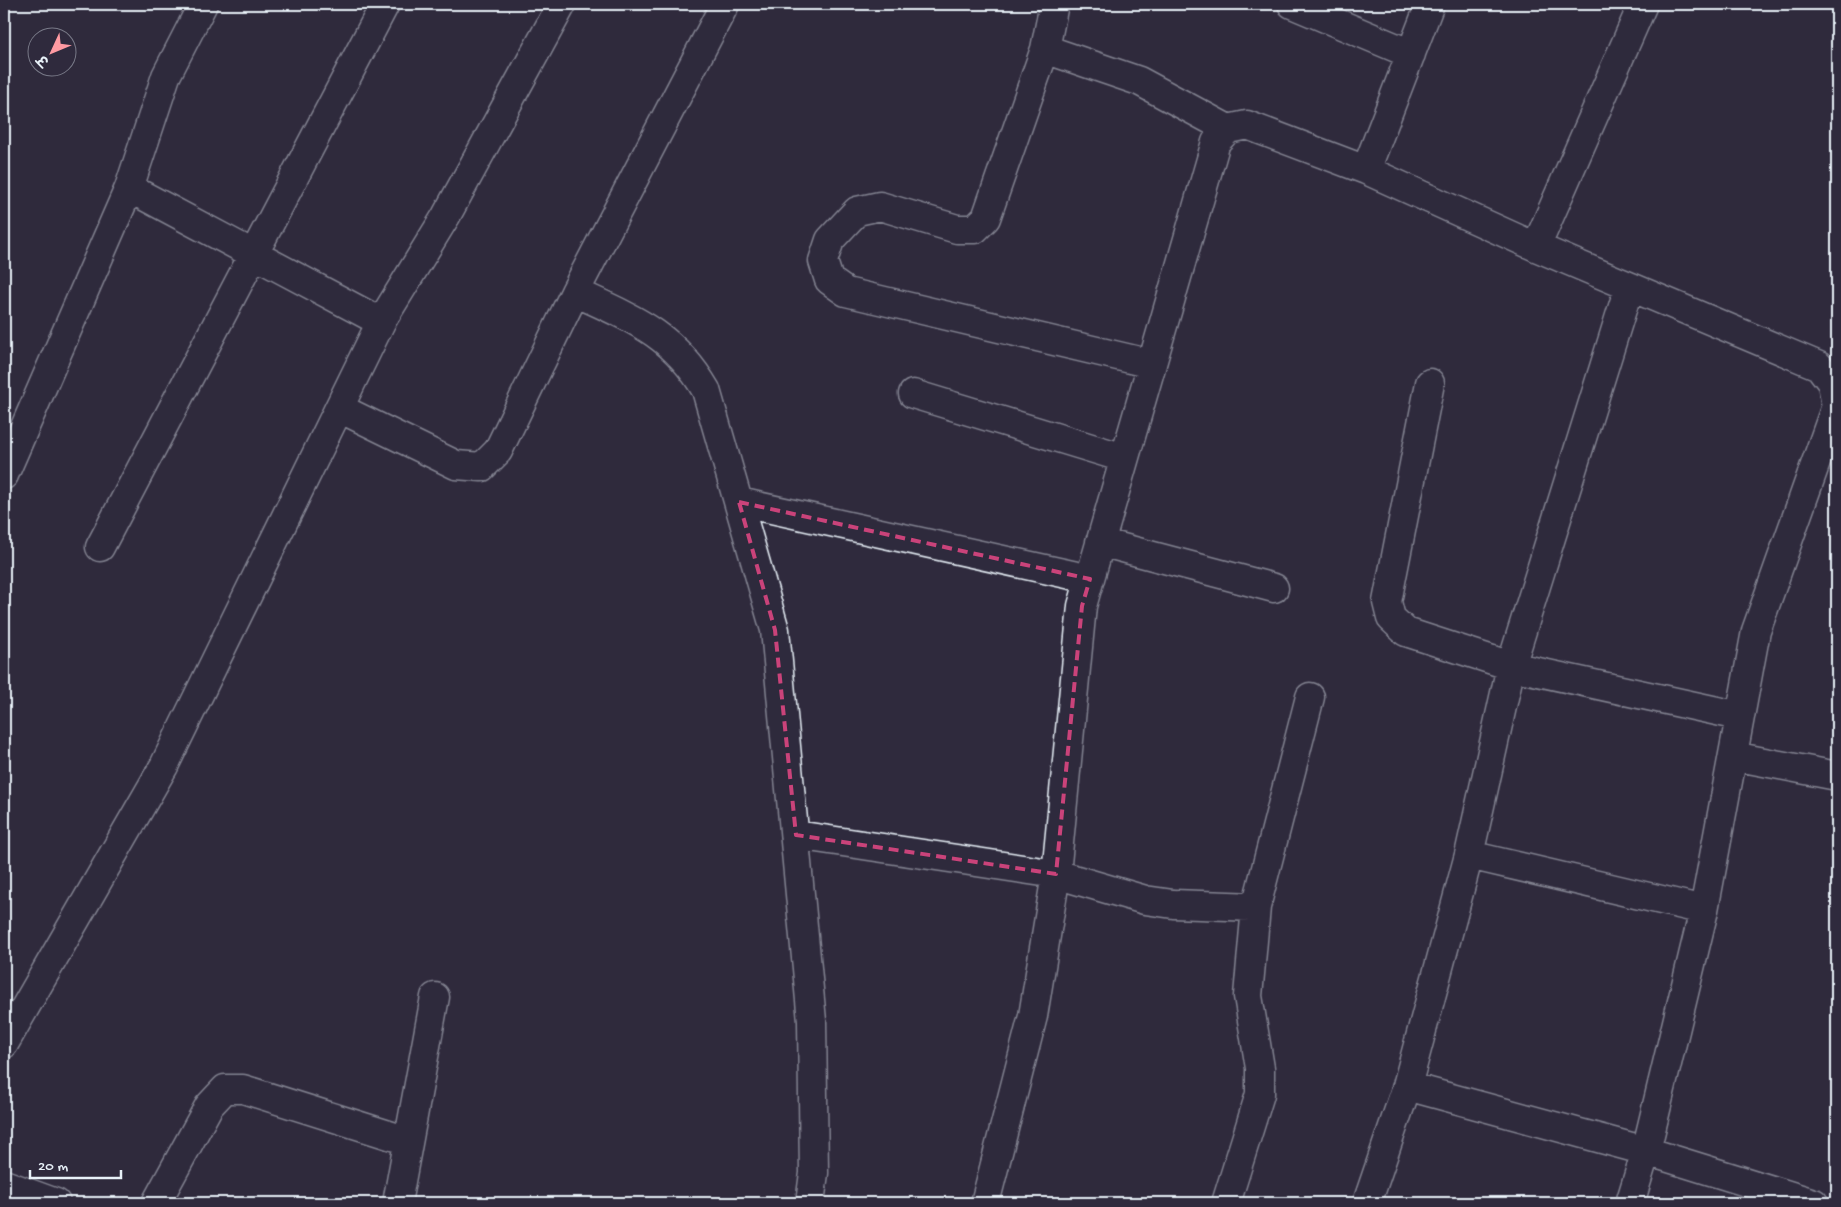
<svg xmlns="http://www.w3.org/2000/svg" width="1841" height="1207" viewBox="0 0 1841 1207" font-family="'Gochi Hand','Playpen Sans Deva',sans-serif">
<style>
.lines{fill:none;stroke-linecap:round;stroke-linejoin:round}
.minor-casing{stroke:#e8f1f8;stroke-width:31}
.minor{stroke:#2f2a3d;stroke-width:28}
.marked{fill:none;stroke:#ca437a;stroke-width:4;stroke-dasharray:10 6;stroke-linejoin:round}
</style>
<rect width="100%" height="100%" fill="#2f2a3d"/>
<filter id="ink" filterUnits="userSpaceOnUse"><feTurbulence type="fractalNoise" baseFrequency=".02" numOctaves="2"/><feDisplacementMap in="SourceGraphic" scale="10" xChannelSelector="R" yChannelSelector="G"/><feConvolveMatrix kernelMatrix="1 2 1 2 8 2 1 2 1" color-interpolation-filters="sRGB"/></filter>
<g filter="url(#ink)">
<g class="lines">
<defs>
<path id="minor" d="M1054,4l-9,45 -59,169 -11,11h-18l-77,-23 -23,5 -27,29 -7,21 6,19 17,12 306,72
M1292,4l119,50
M1045,49l94,32 89,48
M1366,170l64,-166
M129,188l252,134
M1536,247l107,-243
M575,292c56,26 98,41 131,98l69,240 37,391 2,152 -4,30
M1430,383l-43,219 4,16 15,14 105,34 229,50
M913,394l211,64
M339,408l117,57 26,2 16,-16 77,-159 150,-288
M4,475l125,-287 37,-112 37,-72
M739,502l351,77
M1100,542l174,46
M100,547l285,-543
M1733,756l104,20
M796,835l260,39 89,26 28,4 83,3
M1469,855l235,55
M4,1044l160,-278 217,-444 65,-106 116,-212
M1407,1086l239,65 168,52
M4,1184l52,19
M156,1203l53,-97 16,-17h18l165,52
M397,1203l38,-206
M985,1203l48,-187 23,-142 26,-268 134,-464 12,-13 19,-4 119,45 170,77 283,119 13,17 4,23 -80,225 -52,279 -58,241 -16,52
M1226,1203l34,-109v-26l-12,-72 8,-89 54,-210
M1367,1203l40,-117 62,-231 42,-189 118,-379"/>
</defs>
<use href="#minor" class="minor-casing"/>
<use href="#minor" class="minor"/>
</g>
</g>
<path d="M0 0H1841V1207H0ZM739,502l351,77 -8,27 -26,268 -260,-39 -21,-205z" fill="#2f2a3d" fill-opacity=".55" fill-rule="evenodd"/>
<path class="marked" d="M739,502l351,77 -8,27 -26,268 -260,-39 -21,-205z"/>
<rect width="1841" height="1207" fill="none" stroke="#2f2a3d" stroke-width="20"/>
<rect x="10" y="10" width="1821" height="1187" fill="none" stroke="#e8f1f8" stroke-width="2" filter="url(#ink)"/>
<g transform="translate(52 52) rotate(226)"><circle r="24" fill="#2f2a3d" stroke="#797a88"/>
<path d="M0-4L9 19L0 12L-9 19Z" fill="#ff9aa2"/>
<text y="-8" font-size="14" font-weight="bold" text-anchor="middle" fill="#e8f1f8">उ</text>
</g>
<path d="M30 1170v8h91v-8" fill="none" stroke="#e8f1f8" stroke-width="2.5"/>
<text x="38" y="1170" font-size="15" fill="#e8f1f8" stroke="#2f2a3d" stroke-width="4" paint-order="stroke">20 m</text>
</svg>
